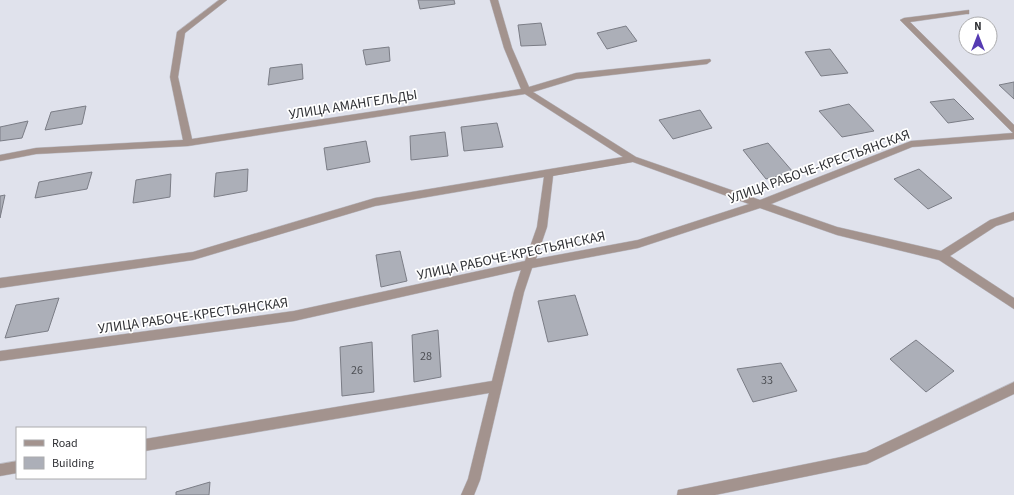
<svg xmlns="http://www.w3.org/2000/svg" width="1014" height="495" viewBox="0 0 1014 495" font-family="'Source Sans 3',sans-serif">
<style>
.building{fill:#acafb8;stroke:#7b7d86}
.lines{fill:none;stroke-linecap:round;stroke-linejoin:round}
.minor-casing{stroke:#bdbec7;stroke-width:1}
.minor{fill:#a3938e;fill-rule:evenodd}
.labels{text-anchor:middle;stroke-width:3.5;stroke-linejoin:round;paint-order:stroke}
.number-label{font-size:12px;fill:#4e5055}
.street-label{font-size:14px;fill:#2f3034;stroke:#fff}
</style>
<rect width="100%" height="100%" fill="#e0e2ec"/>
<path class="building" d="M418,0h36l1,4 -35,5z
M541,23l5,22 -25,1 -3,-21z
M626,26l11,15 -30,8 -10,-16z
M389,47l1,14 -24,4 -3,-15z
M830,49l18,24 -27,3 -16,-24z
M302,64l1,15 -35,6 2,-17z
M1014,82v17l-15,-14z
M954,99l20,20 -26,4 -18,-21z
M849,104l25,27 -32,6 -23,-26z
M86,106l-4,18 -37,6 6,-18z
M700,110l12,18 -39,11 -14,-19z
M28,121l-6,17 -22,3v-14z
M497,123l6,24 -39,4 -3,-24z
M445,132l3,24 -37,4 -1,-24z
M366,141l4,21 -43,8 -3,-22z
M768,143l25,29 -27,7 -23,-29z
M248,169l-1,22 -33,6 2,-24z
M919,169l33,29 -24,11 -34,-30z
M92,172l-5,17 -52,9 4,-16z
M171,174l-1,23 -37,6 3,-23z
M5,195l-5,23v-22z
M400,251l7,30 -26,6 -5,-32z
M575,295l13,40 -40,7 -10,-41z
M59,298l-11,33 -43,7 11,-33z
M438,330l3,47 -27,5 -2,-47z
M916,340l38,31 -28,21 -36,-33z
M372,342l2,50 -32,4 -2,-49z
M781,363l16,28 -44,11 -16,-33z
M210,482l-1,13h-33v-3z"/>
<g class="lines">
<defs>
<path id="minor" d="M219,0h8l-42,33 -7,44 14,62 329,-50 -17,-41 -14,-48h8l14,48 17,39 47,-14 134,-14 1,2 -4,3 -131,15 -43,13 103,65 124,43 151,-59 102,-8 -113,-113 4,-2 65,-8v4h-3l-56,8 104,103v14l-102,8 -141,57 66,23 104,24 49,-31 24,-8v8l-18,6 -46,30 64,42v11l-75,-49 -102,-25 -77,-27 -122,40 -106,20 -8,24 -44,188 -6,15h-13l7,-16 21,-86 -344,58v-12l347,-58 22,-89 7,-22 -227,51 -294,40v-10l294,-40 231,-50 12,-34 7,-50 -169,29 -182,54 -193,28v-10l193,-26 182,-54 248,-41 -98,-63 -337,52 -152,8 -36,7v-6l36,-7 147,-8 -13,-63 7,-45zM633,162l116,42 -111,36 -102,19 11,-32 6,-51z
M1014,382v12l-147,70 -152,31h-38l1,-5 5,-1 183,-37z
M17,461v12l-17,3v-12z"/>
</defs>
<use href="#minor" class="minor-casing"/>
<use href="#minor" class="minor"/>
</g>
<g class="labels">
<g class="number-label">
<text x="426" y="360">28</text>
<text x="357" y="374">26</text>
<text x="767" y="384">33</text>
</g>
<g class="street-label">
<text transform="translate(353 104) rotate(-9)" y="5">УЛИЦА АМАНГЕЛЬДЫ</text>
<text transform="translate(819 166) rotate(-20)" y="5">УЛИЦА РАБОЧЕ-КРЕСТЬЯНСКАЯ</text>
<text transform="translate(511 255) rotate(-12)" y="5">УЛИЦА РАБОЧЕ-КРЕСТЬЯНСКАЯ</text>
<text transform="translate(193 315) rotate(-8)" y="5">УЛИЦА РАБОЧЕ-КРЕСТЬЯНСКАЯ</text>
</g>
</g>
<rect x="16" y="427" width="130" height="52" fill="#ffffff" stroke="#acacae"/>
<rect x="24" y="440" width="20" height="6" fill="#a3938e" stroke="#acacae"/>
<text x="52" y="447" font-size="12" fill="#2f3034">Road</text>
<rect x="24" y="457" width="20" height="12" fill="#acafb8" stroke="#acacae"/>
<text x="52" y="467" font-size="12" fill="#2f3034">Building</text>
<g transform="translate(978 36)"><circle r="19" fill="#ffffff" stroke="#acacae"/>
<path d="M0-3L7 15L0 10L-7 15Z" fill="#563bb3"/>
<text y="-6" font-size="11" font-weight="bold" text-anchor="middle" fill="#2f3034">N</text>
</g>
</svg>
